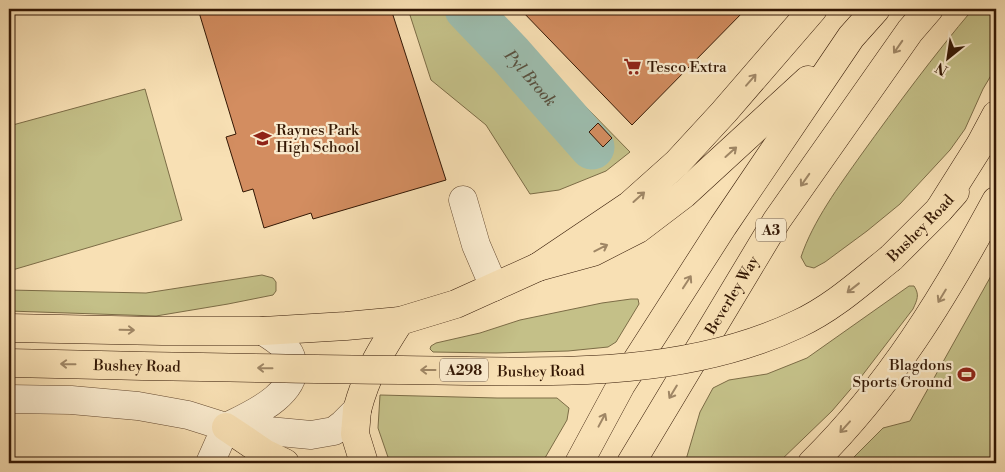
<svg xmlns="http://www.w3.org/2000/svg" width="1005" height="472" viewBox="0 0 1005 472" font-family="'Libre Bodoni',serif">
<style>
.green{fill:#c4c088;stroke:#7c6c46}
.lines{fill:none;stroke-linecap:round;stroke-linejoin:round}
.river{stroke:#9dbdae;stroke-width:45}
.building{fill:#d38d60;stroke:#331704}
.minor-casing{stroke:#644930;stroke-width:29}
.major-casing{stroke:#331704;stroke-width:29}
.highway-casing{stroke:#331704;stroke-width:29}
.minor{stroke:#faebce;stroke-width:28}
.major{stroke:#f8e0b4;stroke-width:28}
.highway{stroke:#f8e0b4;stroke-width:28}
.major-bridge-casing{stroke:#331704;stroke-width:29;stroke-linecap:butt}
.major-bridge{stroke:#f8e0b4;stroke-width:28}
.oneway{stroke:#9f8665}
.labels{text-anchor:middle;stroke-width:4.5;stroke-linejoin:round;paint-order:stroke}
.shield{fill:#faebce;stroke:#6f5741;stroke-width:1}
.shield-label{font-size:14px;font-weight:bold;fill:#331704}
.poi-label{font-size:15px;fill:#331704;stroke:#faebce;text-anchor:start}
.street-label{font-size:15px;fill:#331704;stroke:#faebce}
.water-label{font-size:16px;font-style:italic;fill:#585140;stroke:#faebce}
</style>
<rect width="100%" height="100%" fill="#f8e0b4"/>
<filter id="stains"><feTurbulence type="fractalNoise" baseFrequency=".004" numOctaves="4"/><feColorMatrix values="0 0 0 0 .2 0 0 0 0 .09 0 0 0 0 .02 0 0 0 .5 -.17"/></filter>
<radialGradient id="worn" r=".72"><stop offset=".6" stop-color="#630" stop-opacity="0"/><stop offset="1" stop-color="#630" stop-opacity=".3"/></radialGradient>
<path class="green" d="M408,9h82l140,143 -24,19 -47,19 -29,4 -44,-69 -55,-45z
M973,9h23v58l-13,22 -18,40 -15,21 -50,54 -33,27 -42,31 -11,6 -8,-2 -5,-9c12,-36 38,-71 60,-102 36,-50 73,-100 112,-146z
M145,89l37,131 -173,51v-145z
M996,267v196h-148l35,-35 27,-7z
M262,275l11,3 3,4v9l-3,4 -45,9 -72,12 -147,-5v-21l137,3z
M909,286h5c6,9 3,14 -1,23l-52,68 -29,34 -54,52h-93l15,-51 13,-24 16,-8 38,-6 40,-16z
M631,299h7l1,5 -23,38 -8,5 -40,4 -72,2 -63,-1 -3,-3 1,-3 5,-3 44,-10 40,-13 82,-17z
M380,395l117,3h60l12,10 -2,12 -25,43h-152l-12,-35z"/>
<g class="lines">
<path class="river" id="s1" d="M467,9l44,46 81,92"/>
</g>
<path class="building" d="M198,9h193l55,171 -133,39 -2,-6 -47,15 -11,-39 -10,3 -17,-55 10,-3z
M520,9h226l-114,116z
M598,123l14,15 -9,9 -14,-15z"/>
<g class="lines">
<defs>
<path id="minor" d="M463,200l13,45 18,42
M9,399l62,1 67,6 50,9 38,12 85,8 23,-4 9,-7 14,-14
M210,463l16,-36c25,-12 78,-35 65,-70 -4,-12 -19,-20 -28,-26"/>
<g id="major">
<path id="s2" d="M891,258l48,-48 16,-18"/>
<path d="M9,328l153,3h101l83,-5 54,-5 56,-17 82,-37 92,-62 47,-42 47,-51 89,-103"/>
<path d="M357,410c10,-37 23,-58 43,-89"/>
</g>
<g id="highway">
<path d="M939,210l41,-65 16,-30"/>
<path d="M538,267l55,-15 45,-23 46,-35 124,-114"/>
<path d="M357,410l-2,24 9,29"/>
<path d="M226,427l40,27 19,9"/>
<path d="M579,463l42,-78 102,-159 128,-189 25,-28"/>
<path id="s3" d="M631,463l146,-243 133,-189 19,-22"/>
<path d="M812,463c78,-77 132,-166 184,-262"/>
</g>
</defs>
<use href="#minor" class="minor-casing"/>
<use href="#major" class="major-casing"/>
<use href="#highway" class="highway-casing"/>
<use href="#minor" class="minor"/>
<use href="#major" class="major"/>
<use href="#highway" class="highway"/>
<defs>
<g id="major-bridge">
<path id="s4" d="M9,363c131,3 262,6 393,7 131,1 274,12 396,-46 35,-16 64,-43 93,-66"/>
</g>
</defs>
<use href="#major-bridge" class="major-bridge-casing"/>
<use href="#major-bridge" class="major-bridge"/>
</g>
<defs><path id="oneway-shaft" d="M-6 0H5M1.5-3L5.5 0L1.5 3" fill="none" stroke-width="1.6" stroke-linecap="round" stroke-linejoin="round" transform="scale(1.25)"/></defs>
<g class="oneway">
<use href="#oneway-shaft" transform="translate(898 47) rotate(125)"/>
<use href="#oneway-shaft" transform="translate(751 80) rotate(-49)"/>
<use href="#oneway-shaft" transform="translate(731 152) rotate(-42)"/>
<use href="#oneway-shaft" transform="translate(805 180) rotate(125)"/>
<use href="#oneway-shaft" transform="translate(639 197) rotate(-42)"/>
<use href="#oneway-shaft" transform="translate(601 248) rotate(-27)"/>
<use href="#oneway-shaft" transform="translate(687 282) rotate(-57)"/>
<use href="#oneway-shaft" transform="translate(853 288) rotate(142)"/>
<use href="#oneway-shaft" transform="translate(942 296) rotate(121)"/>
<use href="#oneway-shaft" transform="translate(127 330) rotate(1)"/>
<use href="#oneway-shaft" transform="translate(68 364) rotate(-179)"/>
<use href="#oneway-shaft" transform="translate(265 368) rotate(-179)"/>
<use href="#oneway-shaft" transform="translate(428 370) rotate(-180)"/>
<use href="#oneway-shaft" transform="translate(673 392) rotate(121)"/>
<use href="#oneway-shaft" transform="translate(602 420) rotate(-62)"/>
<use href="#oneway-shaft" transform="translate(845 427) rotate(132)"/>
</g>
<defs>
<symbol id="supermarket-bare" viewBox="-9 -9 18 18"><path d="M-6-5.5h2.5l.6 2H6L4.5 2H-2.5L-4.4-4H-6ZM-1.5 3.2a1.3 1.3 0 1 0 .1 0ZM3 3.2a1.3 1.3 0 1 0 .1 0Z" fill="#8f2418" stroke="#faebce" stroke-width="2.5" paint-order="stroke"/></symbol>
<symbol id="school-bare" viewBox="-9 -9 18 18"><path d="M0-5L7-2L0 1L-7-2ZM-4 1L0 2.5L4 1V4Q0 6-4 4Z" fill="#8f2418" stroke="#faebce" stroke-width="2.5" paint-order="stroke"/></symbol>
<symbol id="stadium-bare" viewBox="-9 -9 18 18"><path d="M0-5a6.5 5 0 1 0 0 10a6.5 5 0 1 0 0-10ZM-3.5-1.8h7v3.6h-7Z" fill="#8f2418" stroke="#faebce" stroke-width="2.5" paint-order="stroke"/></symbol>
</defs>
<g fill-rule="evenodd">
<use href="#supermarket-bare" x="620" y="54" width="25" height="25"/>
<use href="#school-bare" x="250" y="126" width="25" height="25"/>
<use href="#stadium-bare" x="954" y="362" width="25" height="25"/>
</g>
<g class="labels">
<g class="shield">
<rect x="756" y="218.5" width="30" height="23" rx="4"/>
<rect x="440" y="358.5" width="48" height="23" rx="4"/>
</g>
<g class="shield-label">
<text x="771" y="235">A3</text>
<text x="464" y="375">A298</text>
</g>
<g class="poi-label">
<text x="647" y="72">Tesco Extra</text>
<text x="276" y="135">Raynes Park<tspan x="276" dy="17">High School</tspan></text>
<text x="952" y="370" text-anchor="end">Blagdons<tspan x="952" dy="17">Sports Ground</tspan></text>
</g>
<g class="street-label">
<text dy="5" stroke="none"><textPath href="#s2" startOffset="42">Bushey Road</textPath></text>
<text dy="5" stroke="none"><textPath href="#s3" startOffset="196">Beverley Way</textPath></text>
<text dy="5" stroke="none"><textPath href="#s4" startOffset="128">Bushey Road</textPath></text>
<text dy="5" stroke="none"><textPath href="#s4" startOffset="532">Bushey Road</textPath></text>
</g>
<g class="water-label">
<text dy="6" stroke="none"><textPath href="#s1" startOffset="94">Pyl Brook</textPath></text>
</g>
</g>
<rect width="1005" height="472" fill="none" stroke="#f8e0b4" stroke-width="30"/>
<rect x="10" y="10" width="985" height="452" fill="none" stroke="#331704" stroke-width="2.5"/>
<rect x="15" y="15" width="975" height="442" fill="none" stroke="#331704"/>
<g transform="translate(948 58) rotate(210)" stroke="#faebce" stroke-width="4" paint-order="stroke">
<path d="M0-4L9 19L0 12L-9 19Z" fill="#331704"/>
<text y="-8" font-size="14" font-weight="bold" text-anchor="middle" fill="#331704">N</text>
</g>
<rect width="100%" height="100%" filter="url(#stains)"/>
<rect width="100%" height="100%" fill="url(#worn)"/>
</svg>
